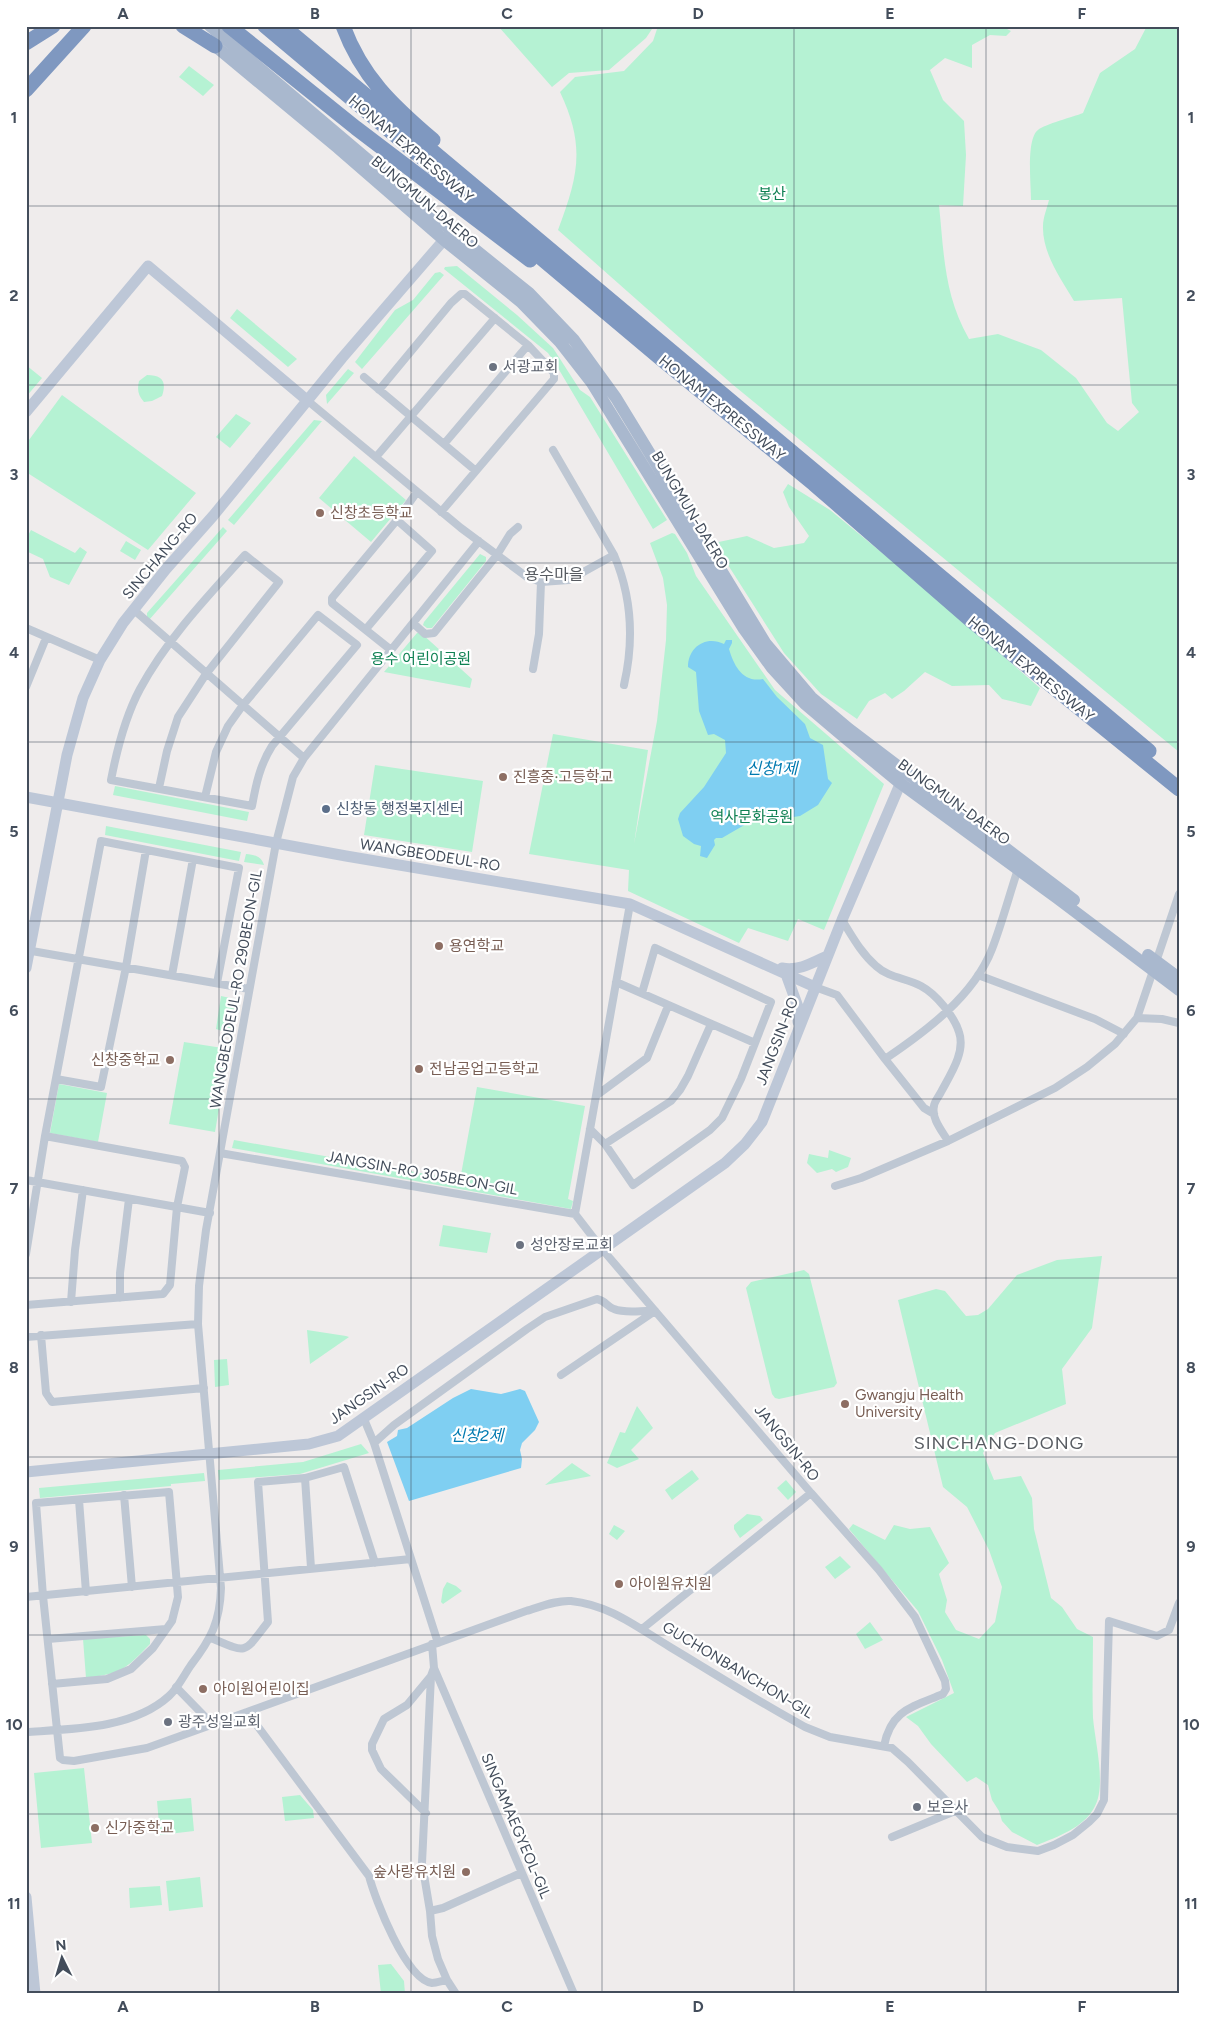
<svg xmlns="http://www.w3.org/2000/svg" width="1205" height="2020" viewBox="0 0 1205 2020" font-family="Figtree,'Noto Sans KR',sans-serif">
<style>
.green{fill:#b5f2d3}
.water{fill:#7fcff2}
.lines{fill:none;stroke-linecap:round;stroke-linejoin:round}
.street{stroke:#bec7d3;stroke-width:8}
.secondary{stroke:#bdc7d7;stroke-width:11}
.primary{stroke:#a9b8ce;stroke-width:12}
.highway{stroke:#7f98c0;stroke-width:15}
.grid{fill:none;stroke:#434d5b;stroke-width:1;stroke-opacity:0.55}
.worship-dot{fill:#6b7280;stroke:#fff;stroke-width:2}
.education-dot{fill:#8d6e63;stroke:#fff;stroke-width:2}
.service-dot{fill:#5c6f8a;stroke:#fff;stroke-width:2}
.labels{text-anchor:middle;stroke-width:4.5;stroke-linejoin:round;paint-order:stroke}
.street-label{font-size:15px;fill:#434d5b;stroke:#fff}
.park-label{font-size:15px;fill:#0f8153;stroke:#fff}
.worship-label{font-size:15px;fill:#5b616d;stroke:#fff;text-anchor:start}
.education-label{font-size:15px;fill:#785e54;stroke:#fff;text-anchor:start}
.service-label{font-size:15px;fill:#4e5e75;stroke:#fff;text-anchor:start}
.neighbourhood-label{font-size:16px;fill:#585c62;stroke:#fff}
.water-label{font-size:16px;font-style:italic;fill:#017ab0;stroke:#fff}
.quarter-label{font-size:18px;letter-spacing:1px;fill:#585c62;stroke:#fff}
.neatline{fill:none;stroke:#434d5b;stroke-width:2}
.grid-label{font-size:16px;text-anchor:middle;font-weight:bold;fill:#434d5b}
</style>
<rect width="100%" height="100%" fill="#efecec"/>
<path class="green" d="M498,26h156l-8,12 -37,32 -40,3 -17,14z
M658,26h343l10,5 -5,5 -16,-1 -18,10v23l-27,-10 -15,12 13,30 21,21 2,34 -3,51 -24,-1c5,49 5,90 30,134l29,-5 43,16 35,28 31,45 11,8 21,-19 -7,-9 -10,-105 -48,3c-13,-22 -32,-48 -31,-75 0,-8 4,-18 6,-26h-18c0,-16 -5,-61 7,-70 7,-6 35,-13 45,-17l17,-40 35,-24 12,-23h32v726l-447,-368 -174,-154c20,-54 28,-83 2,-138l15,-15 49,-6 29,-30z
M189,66l25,19 -11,11 -24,-19z
M457,266l60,49 36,33 27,42 10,7 77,123 -14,9 -95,-161 -10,-15 -104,-84 1,-2z
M440,272l4,3 -82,94 -7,-7 40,-52 18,-10 22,-27z
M237,309l60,50 -9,8 -58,-49z
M26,365l16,13 -16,19z
M348,369l6,4 -27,31 -1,-9z
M147,375c15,0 20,6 15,21l-10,5 -8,1c-6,-7 -7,-12 -5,-21z
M62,395l134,98 -48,57 -122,-78v-28z
M236,414l15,9 -21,25 -14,-11z
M314,420l8,1 -88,104 -6,-5z
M354,456l52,44 -35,42 -52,-44z
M788,484l42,26 96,79 114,99 -9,18 -29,-7 -13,-14 -37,1 -27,-14 -21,19 -12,8 -7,-6 -16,8 -12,18 -36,-25 -37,-41 -70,-110 33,-7 27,12 30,-5 5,-7 -20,-29 -6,-15z
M223,527l4,4 -78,89 -2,-2v-5z
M31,530l44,23 5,-6 7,5 -18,33 -19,-8 -7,-18 -17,-8v-12z
M672,533l3,1 12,19 9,23 79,114 109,94 -60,146 -26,-11 -10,22 -40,-13 -9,15 -111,-52 1,-21 -100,-16 24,-120 95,16 -14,94 23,-123 9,-81 1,-35 -4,-27 -13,-35z
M126,541l15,9 -6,10 -15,-9z
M480,554l6,3v4l-54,67h-5l-4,-3 1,-3z
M417,633h4l51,46 -2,9 -86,-16z
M375,765l108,16 -11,71 -108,-17z
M115,786l134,26 -2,9 -134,-26z
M106,826l135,26 -2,9 -134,-26z
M246,854c9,1 15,2 18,11l-20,-3z
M221,996l19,4 -8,34 -16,-5z
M184,1042l45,7 -14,83 -46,-8z
M59,1084l48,9 -9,49 -48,-9z
M477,1087l108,19 -17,93 5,2 -2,8 -339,-61 2,-8 226,40z
M829,1150l22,8 -3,9 -12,5 -4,-3 -15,4 -10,-10 2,-9 19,4z
M443,1225l48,8 -4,20 -48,-7z
M1102,1256l-10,72 -30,41 4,35 -71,29 -12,20 11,27 27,-4 11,22 2,31 17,69 11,9 15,22 16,8c0,27 -1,54 0,81 2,24 14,69 1,90 -11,20 -37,29 -57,37l-25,-13 -10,-11 -3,-10 -7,-11 -4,-15 -12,-8 -9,5 -36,-38 -13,-18 -12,-9 48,-24 -12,-33 -24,-49 -69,-82 4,-5 32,16 9,-15 16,4 20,-2 19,36 -10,11 8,26 -2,12 11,18 23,9 16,-17 7,-35 -13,-37 -22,-43 -24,-20 -45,-187 38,-11 9,2 21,25 12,-1 10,-6 29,-34 40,-15z
M804,1270l5,4 28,109 -3,4 -55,12 -4,-1 -3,-4 -26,-106 5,-6z
M307,1330l39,6 3,1 -39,27z
M227,1359l2,26 -14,2 -1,-27z
M637,1406l16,22 -22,22 8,9 -22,9 -10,-5 13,-31 5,1z
M361,1444l8,9 -69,21 -81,6 -1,-10 85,-8z
M572,1463l19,13 -46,9z
M692,1470l7,9 -27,21 -7,-10z
M204,1473l1,8 -34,3v2l-131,12 -1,-10z
M786,1480l10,12 -8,8 -11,-12z
M747,1514l13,2 3,4 -23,18 -6,-9v-4z
M614,1525l11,6 -8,9 -8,-6z
M840,1556l11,11 -16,12 -10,-12z
M447,1582l9,4 6,5 -19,13 -2,-2 2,-13z
M870,1622l13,18 -18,9 -9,-15z
M146,1635l4,4v5c-25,26 -28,29 -64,34l-3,-39z
M84,1768l8,75 -51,5 -7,-75z
M300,1795l13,15 1,8 -29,3 -3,-24z
M191,1798l3,33 -34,4 -3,-34z
M200,1877l3,30 -34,4 -3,-30z
M160,1886l2,19 -32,3 -1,-20z
M391,1964l13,17 1,13h-24l-3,-29z"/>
<path class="water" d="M726,640h6v3l-3,6c5,17 14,34 34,30l14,18 28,27 5,14 13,7 5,34 4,4 -14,22 -18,11 -32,5 -15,-1 -31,18h-6l-2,2 1,5 -8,13 -7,-2 1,-10 -7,-2 -11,-8 -5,-17 2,-6 24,-26 22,-34 -1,-13 -11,-6 -6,1 -9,-24 -3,-39 -8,-5c0,-20 18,-32 36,-23z
M471,1389l30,5 19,-5 5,2 14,31 -4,8 -13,13 -2,7 2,9 -1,9 -112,33 -22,-59 10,-6 1,-6 9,-2 46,-30z"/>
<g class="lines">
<path class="street" d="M364,377l112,94
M379,390l72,-87 10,-9h4l63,51 26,28v6l-113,133
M308,401l153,127 66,49 14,5 28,-2 45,-25
M444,444l84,-99
M553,450l61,105c18,42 20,86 10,130
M376,457l119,-139
M134,610l170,148
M413,623l12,11 9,-1 63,-78 13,-21 8,-7
M26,628l74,32
M366,629l66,-78 -35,-31
M391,650l-59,-47v-5l65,-78 20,-28
M533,669l6,-35 2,-52
M26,687l20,-49
M159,788l8,-37 11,-34 28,-43 73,-92 -34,-27c-38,42 -78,84 -105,134 -15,28 -23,60 -29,91l141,26c4,-22 8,-41 20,-60l85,-101 -39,-30 -75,90 -15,21 -12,26 -11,45
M842,920c10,16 19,33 34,46 13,12 30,12 45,20 15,8 33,30 38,46 7,20 -9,43 -18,60 -2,4 -7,10 -7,14 -3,12 8,25 14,35
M26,950l223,39
M172,975l21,-116
M978,975l117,44 29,15
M616,982l139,61
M815,987l22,8 48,64
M1137,1018l25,1 17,4
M56,1079l45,8 25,-120 20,-117
M597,1095l50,-37 21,-52
M934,1114l-10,-6 -39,-49c40,-27 89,-63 107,-110 10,-26 17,-53 26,-80
M590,1129l15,15 28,41 77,-55 12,-12 19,-39 30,-77 -116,-54 -13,45
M605,1144l66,-43 9,-11 8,-14 23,-52
M220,1153l355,61 27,35 209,244 -169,136
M26,1180l184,33
M835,1186l26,-8 87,-37 107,-53 32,-21 28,-23 22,-26 42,-124
M575,1214l55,-310
M26,1254l19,-118 56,-295 138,27 -22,115
M120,1298v-25l9,-74
M71,1302l4,-52 8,-60
M26,1305l137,-11 7,-9 7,-78 8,-40 -3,-6 -137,-25
M41,1335l5,58 6,9 152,-14
M26,1337l172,-13
M561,1375l94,-64
M364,1419l10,24 64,200
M374,1443l20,-18 133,-96 18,-12 52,-18c9,2 10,8 17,10 12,5 28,1 41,2
M305,1478l6,90
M811,1493l68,77 36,47 30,64 1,8 -3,5c-31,13 -52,16 -59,52
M124,1495l8,92
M79,1500l7,92
M26,1597l385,-38
M211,1638c38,16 32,16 57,-16l-10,-140 47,-4 39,-11 31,96
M48,1639l118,-10
M432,1644l2,24 -3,8 -9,187 8,48 2,25 6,23 9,21 9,14
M434,1668l140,326
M52,1684l55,-5 24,-10 22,-21 19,-27 6,-24 -9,-105 -133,11 7,93 17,162 3,2 11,1 73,-13 100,-36 122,164c6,23 37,104 63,107 4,0 10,-2 15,-3
M176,1687l37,38
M247,1712l279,-101c14,-4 30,-11 45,-10 39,4 67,27 99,46 45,27 89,55 135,80l25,10 62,11 16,14 74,75 25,10 31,4 16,-6 19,-10 16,-13 8,-8 7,-14 5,-179 48,15 12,-6 10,-27
M26,1732c46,-3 107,-3 143,-36 9,-8 15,-21 22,-31 20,-26 29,-43 30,-77l-23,-264 1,-38 7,-56 70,-387 17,-66 11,-19 175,-217
M426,1813l-45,-44 -9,-19v-6l12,-25 23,-14 24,-29
M892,1837l63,-26
M430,1911l13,-3 78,-35"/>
<path class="secondary" d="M26,412l122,-146 160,135
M26,797l320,59 284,48 185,83
M26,968l41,-213 16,-57 17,-38 23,-37 43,-54 47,-53 129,-158 107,-124
M782,968c17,3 30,-5 45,-12
M786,974l12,33v15
M26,1472l283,-28 29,-8 387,-273 20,-19 17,-22 80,-202 62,-145
M26,1897l9,97"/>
<path class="primary" d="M210,26l242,205 77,62 45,47 42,58 150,246 45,53 38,32 225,171
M209,41l129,107 106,92 77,62 39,40 32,41 152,246 28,39 33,36 39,33 56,46 157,115 122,92
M1148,955l31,23"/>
<path class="highway" d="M183,26l32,20
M229,26l127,102 174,132
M265,26l394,331 155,127 159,138 206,167
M283,26l866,725
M343,26c19,51 49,79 90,114
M26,43l27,-17
M26,90l58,-64"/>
</g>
<path class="grid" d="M219,26v1968M411,26v1968M602,26v1968M794,26v1968M986,26v1968M26,206h1153M26,385h1153M26,563h1153M26,742h1153M26,921h1153M26,1099h1153M26,1278h1153M26,1457h1153M26,1635h1153M26,1814h1153"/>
<g class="worship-dot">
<circle cx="493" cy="367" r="5"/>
<circle cx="520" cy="1245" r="5"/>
<circle cx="168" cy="1722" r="5"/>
<circle cx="917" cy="1807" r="5"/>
</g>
<g class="education-dot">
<circle cx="320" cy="513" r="5"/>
<circle cx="503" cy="777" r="5"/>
<circle cx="439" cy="946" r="5"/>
<circle cx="170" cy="1060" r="5"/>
<circle cx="419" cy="1069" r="5"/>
<circle cx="845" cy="1404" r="5"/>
<circle cx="619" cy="1584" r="5"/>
<circle cx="203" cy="1689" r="5"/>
<circle cx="95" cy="1828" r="5"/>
<circle cx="466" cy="1872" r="5"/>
</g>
<circle class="service-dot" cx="326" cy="809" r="5"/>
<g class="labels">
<g class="street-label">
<text transform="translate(411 149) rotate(40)" y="5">HONAM EXPRESSWAY</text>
<text transform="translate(425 202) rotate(40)" y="5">BUNGMUN-DAERO</text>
<text transform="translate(722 408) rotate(39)" y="5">HONAM EXPRESSWAY</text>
<text transform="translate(690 510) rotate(59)" y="5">BUNGMUN-DAERO</text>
<text transform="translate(160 556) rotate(-50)" y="5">SINCHANG-RO</text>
<text transform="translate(1031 669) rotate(39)" y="5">HONAM EXPRESSWAY</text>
<text transform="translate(954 802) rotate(36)" y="5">BUNGMUN-DAERO</text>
<text transform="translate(430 855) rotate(9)" y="5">WANGBEODEUL-RO</text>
<text transform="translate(236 989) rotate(-80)" y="5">WANGBEODEUL-RO 290BEON-GIL</text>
<text transform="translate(777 1041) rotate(-69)" y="5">JANGSIN-RO</text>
<text transform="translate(422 1173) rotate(10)" y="5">JANGSIN-RO 305BEON-GIL</text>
<text transform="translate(369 1394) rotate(-35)" y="5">JANGSIN-RO</text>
<text transform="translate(787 1443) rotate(51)" y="5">JANGSIN-RO</text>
<text transform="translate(738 1670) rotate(31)" y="5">GUCHONBANCHON-GIL</text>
<text transform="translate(516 1826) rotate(67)" y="5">SINGAMAEGYEOL-GIL</text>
</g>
<g class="park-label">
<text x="772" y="199">봉산</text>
<text x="421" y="664">용수 어린이공원</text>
<text x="752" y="822">역사문화공원</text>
</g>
<g class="worship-label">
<text x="503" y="372">서광교회</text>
<text x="530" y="1250">성안장로교회</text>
<text x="178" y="1727">광주성일교회</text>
<text x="927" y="1812">보은사</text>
</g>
<g class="education-label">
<text x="330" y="518">신창초등학교</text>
<text x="513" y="782">진흥중·고등학교</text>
<text x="449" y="951">용연학교</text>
<text x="160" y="1065" text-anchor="end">신창중학교</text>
<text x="429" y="1074">전남공업고등학교</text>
<text x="855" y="1400">Gwangju Health<tspan x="855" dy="17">University</tspan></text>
<text x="629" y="1589">아이원유치원</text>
<text x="213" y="1694">아이원어린이집</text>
<text x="105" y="1833">신가중학교</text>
<text x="456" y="1877" text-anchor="end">숲사랑유치원</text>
</g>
<g class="service-label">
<text x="336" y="814">신창동 행정복지센터</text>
</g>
<g class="neighbourhood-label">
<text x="554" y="580">용수마을</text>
</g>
<g class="water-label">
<text x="772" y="774">신창1제</text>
<text x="477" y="1441">신창2제</text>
</g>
<g class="quarter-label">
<text x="999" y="1449">SINCHANG-DONG</text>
</g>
</g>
<rect width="1205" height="2020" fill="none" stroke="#ffffff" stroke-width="55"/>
<g transform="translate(62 1958) rotate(355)" stroke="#ffffff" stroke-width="4" paint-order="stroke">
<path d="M0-4L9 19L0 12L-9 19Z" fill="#434d5b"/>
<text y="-8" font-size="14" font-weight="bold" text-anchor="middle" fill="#434d5b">N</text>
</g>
<rect x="28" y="28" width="1150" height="1964" class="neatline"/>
<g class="grid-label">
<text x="123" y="19">A</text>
<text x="315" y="19">B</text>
<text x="507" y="19">C</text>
<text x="698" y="19">D</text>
<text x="890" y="19">E</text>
<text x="1082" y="19">F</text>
<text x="14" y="123">1</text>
<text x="1191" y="123">1</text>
<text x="14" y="301">2</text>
<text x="1191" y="301">2</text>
<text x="14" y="480">3</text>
<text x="1191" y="480">3</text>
<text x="14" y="658">4</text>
<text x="1191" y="658">4</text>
<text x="14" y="837">5</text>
<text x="1191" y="837">5</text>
<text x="14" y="1016">6</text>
<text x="1191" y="1016">6</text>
<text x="14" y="1194">7</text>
<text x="1191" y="1194">7</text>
<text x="14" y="1373">8</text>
<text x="1191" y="1373">8</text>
<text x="14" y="1552">9</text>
<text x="1191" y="1552">9</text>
<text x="14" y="1730">10</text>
<text x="1191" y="1730">10</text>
<text x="14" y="1909">11</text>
<text x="1191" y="1909">11</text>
<text x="123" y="2012">A</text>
<text x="315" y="2012">B</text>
<text x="507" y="2012">C</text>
<text x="698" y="2012">D</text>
<text x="890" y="2012">E</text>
<text x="1082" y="2012">F</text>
</g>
</svg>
